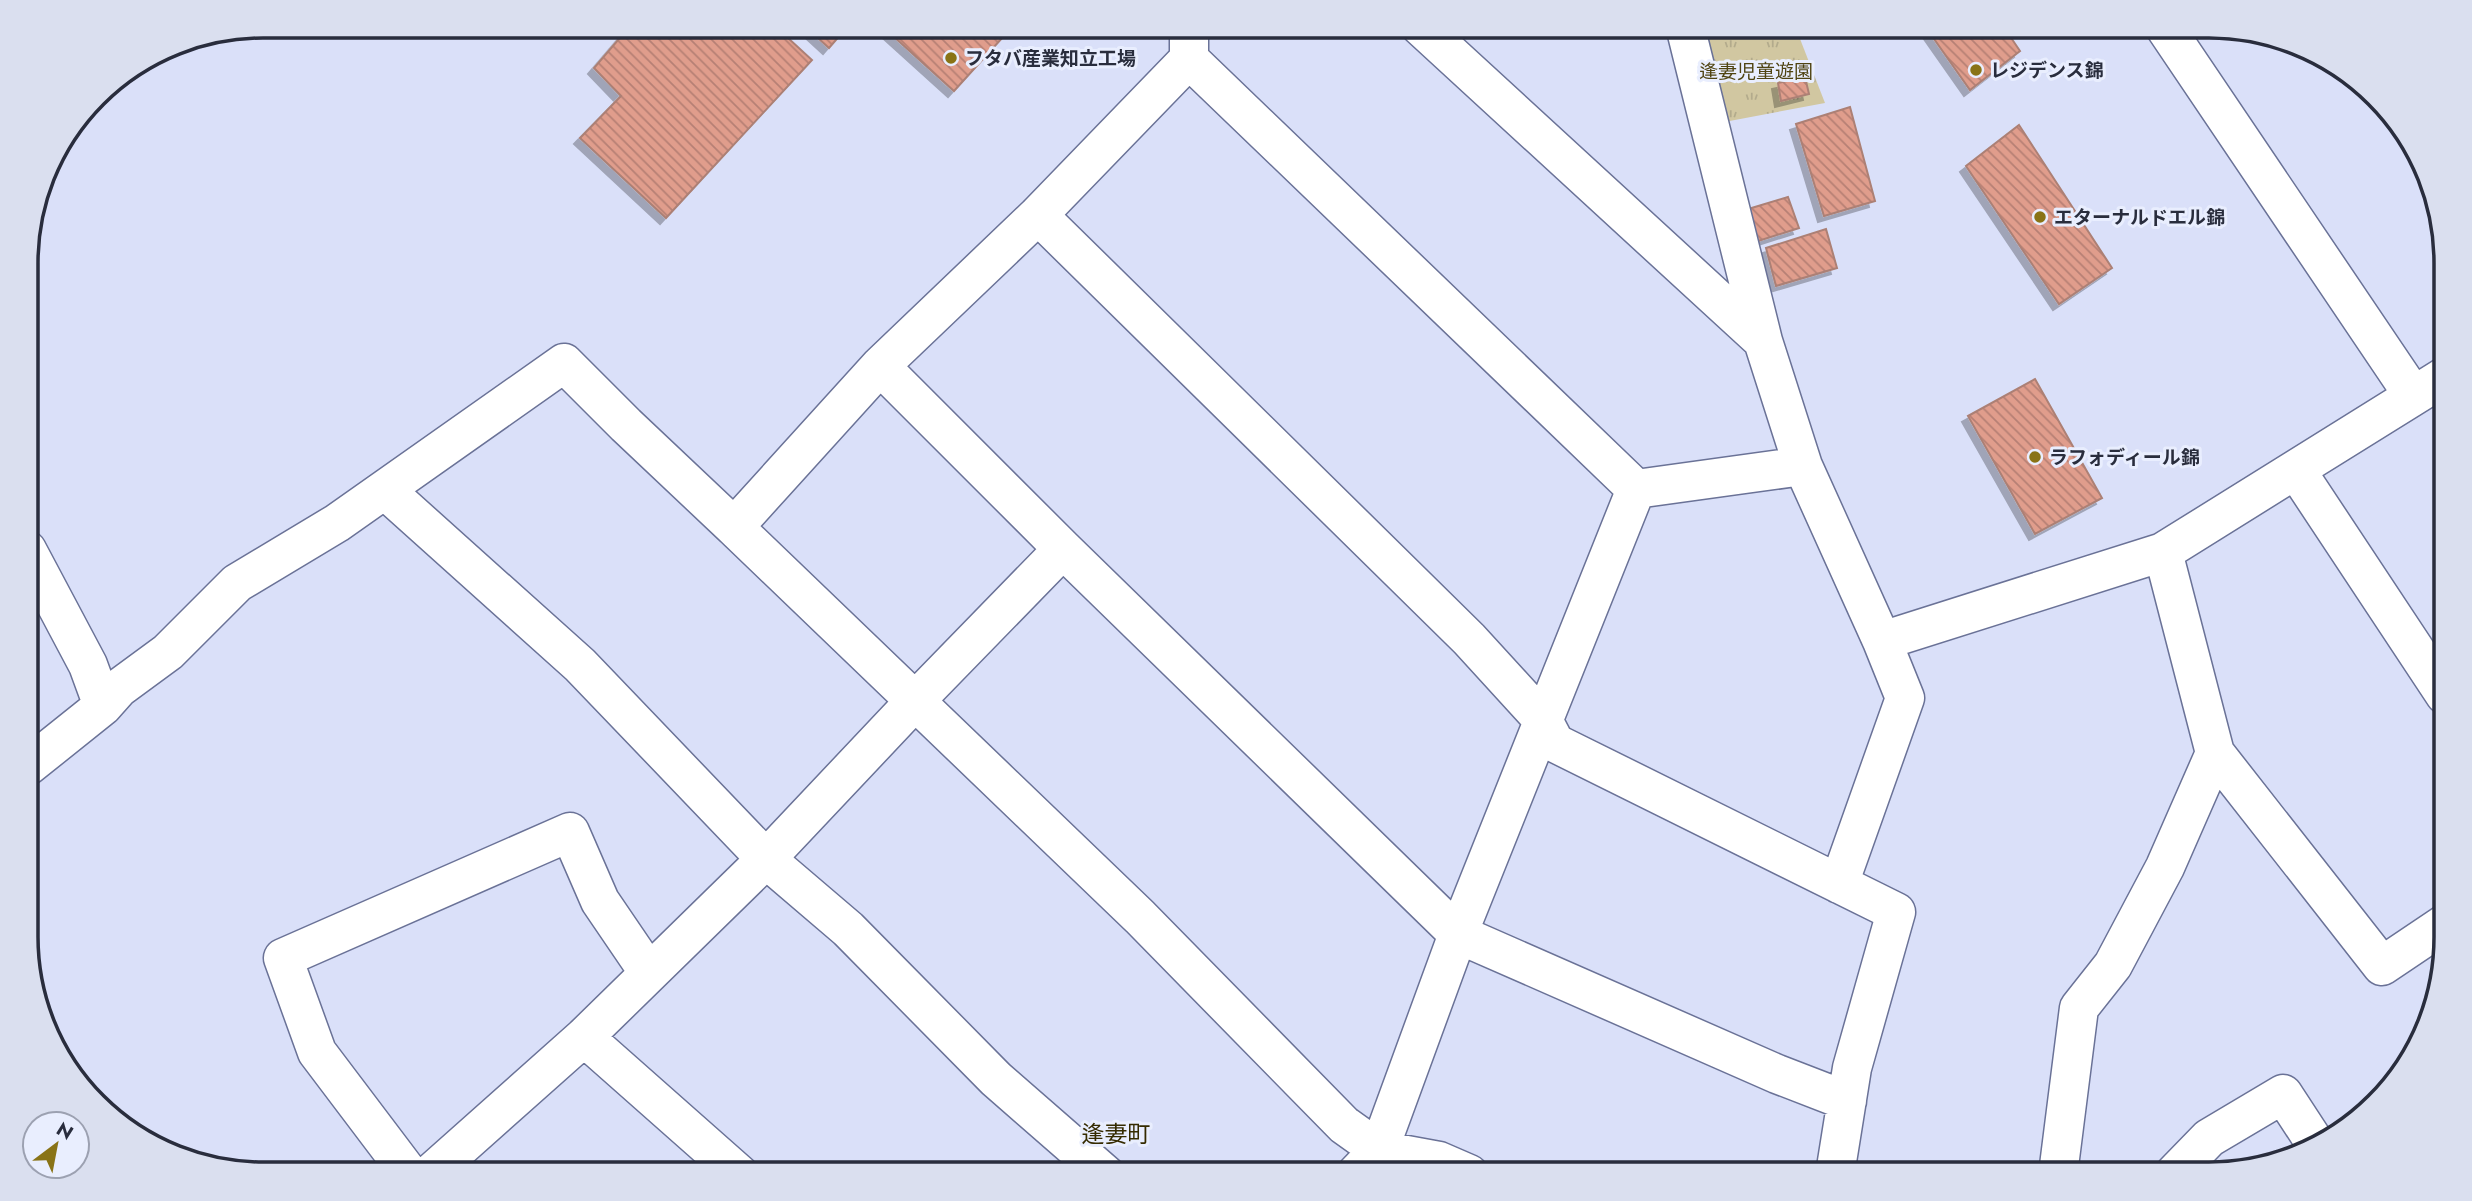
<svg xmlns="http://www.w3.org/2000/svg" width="2472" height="1201" viewBox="0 0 2472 1201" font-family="Jost,'Noto Sans JP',sans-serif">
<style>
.park{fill:url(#park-tufts)}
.building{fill:url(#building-back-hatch);stroke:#ac8075;stroke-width:2;filter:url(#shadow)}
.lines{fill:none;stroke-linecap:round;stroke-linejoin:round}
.minor-casing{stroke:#6a7297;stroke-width:41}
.minor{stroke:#fff;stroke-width:38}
.poi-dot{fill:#897316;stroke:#e9eefe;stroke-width:2.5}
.labels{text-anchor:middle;stroke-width:6;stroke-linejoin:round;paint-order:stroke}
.poi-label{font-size:19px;font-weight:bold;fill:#292d3d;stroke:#e9eefe;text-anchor:start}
.park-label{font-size:19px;fill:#504412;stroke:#e9eefe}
.quarter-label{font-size:23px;fill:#352b00;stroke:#e9eefe}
.rim{fill:none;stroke:#292d3d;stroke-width:3.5}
</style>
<defs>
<pattern id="park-tufts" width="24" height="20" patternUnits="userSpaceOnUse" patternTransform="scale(1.75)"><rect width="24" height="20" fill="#d1c7a1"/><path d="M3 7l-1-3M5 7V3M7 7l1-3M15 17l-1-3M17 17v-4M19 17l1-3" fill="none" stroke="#b3ab8c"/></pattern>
<pattern id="building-back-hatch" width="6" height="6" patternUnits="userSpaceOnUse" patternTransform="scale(1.75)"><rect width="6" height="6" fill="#e09d8c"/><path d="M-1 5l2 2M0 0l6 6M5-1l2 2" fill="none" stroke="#b68074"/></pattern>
<filter id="shadow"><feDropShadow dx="-6" dy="6" stdDeviation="0" flood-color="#0004"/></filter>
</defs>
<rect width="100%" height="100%" fill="#dae0f9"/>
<path class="park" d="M1696,26h99l30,77 -106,20z"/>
<path class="building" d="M630,26h145l37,34 -146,158 -86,-80 41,-42 -27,-28z
M805,26h43l-19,22z
M882,26h131l-59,65z
M1925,26h78l17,25 -50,39z
M1805,77l4,17 -28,7 -3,-18z
M1850,107l25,94 -51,15 -28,-92z
M2019,125l93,143 -53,36 -93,-138z
M1788,197l11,31 -44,14 -10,-32z
M1826,229l11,39 -61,18 -10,-38z
M2035,379l67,119 -67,36 -67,-118z"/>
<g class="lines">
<defs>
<path id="minor" d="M1420,26l343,315
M1685,26l78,315 40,125 79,175 281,-89 281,-175
M2164,26l249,369
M1189,59l447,430
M1038,215l431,424 74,81 12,23 341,169 -44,156 -17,106
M880,366l183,183 395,385 319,140 70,27
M2296,470l149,225
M1636,489l167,-23
M385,490l195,175 186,194 82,70 148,150 110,96
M734,527l406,390 204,208 35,25 60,11 30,13
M27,550l61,115 15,41
M2215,753l167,213 64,-43
M28,766l75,-60 16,-18 49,-36 69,-69 100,-60 227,-160 62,62 108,102 146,-161 158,-151 151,-156v-33
M1839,884l66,-186 -23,-57
M584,1037l156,138
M1356,1174l23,-24 79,-216 178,-445
M2058,1174l21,-166 34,-43 52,-98 50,-114 -52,-201
M2174,1174l35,-36 74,-44 32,49
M410,1175l-93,-123 -34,-94 287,-126 30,69 49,72
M429,1175l155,-138 182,-178 149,-158 148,-152"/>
</defs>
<use href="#minor" class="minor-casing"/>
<use href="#minor" class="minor"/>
</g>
<g class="poi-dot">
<circle cx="951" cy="58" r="7"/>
<circle cx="1976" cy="70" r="7"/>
<circle cx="2040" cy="217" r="7"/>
<circle cx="2035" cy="457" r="7"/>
</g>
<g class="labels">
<g class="poi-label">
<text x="965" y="65">フタバ産業知立工場</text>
<text x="1990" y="77">レジデンス錦</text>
<text x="2054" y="224">エターナルドエル錦</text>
<text x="2049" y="464">ラフォディール錦</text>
</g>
<g class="park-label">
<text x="1756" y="78">逢妻児童遊園</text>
</g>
<g class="quarter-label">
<text x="1116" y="1142">逢妻町</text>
</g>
</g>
<path d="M0 0H2472V1201H0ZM263 38H2209A225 225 0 0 1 2434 263V937A225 225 0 0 1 2209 1162H263A225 225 0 0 1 38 937V263A225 225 0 0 1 263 38Z" fill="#dadfef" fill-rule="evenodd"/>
<path class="rim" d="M263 38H2209A225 225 0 0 1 2434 263V937A225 225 0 0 1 2209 1162H263A225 225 0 0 1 38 937V263A225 225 0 0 1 263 38Z"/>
<g transform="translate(56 1145) rotate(32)"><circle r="33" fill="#e9eefe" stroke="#9ca1b1" stroke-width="2"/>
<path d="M0-5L12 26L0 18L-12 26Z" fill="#897316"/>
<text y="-10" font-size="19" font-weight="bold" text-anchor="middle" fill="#292d3d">N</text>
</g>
</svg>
